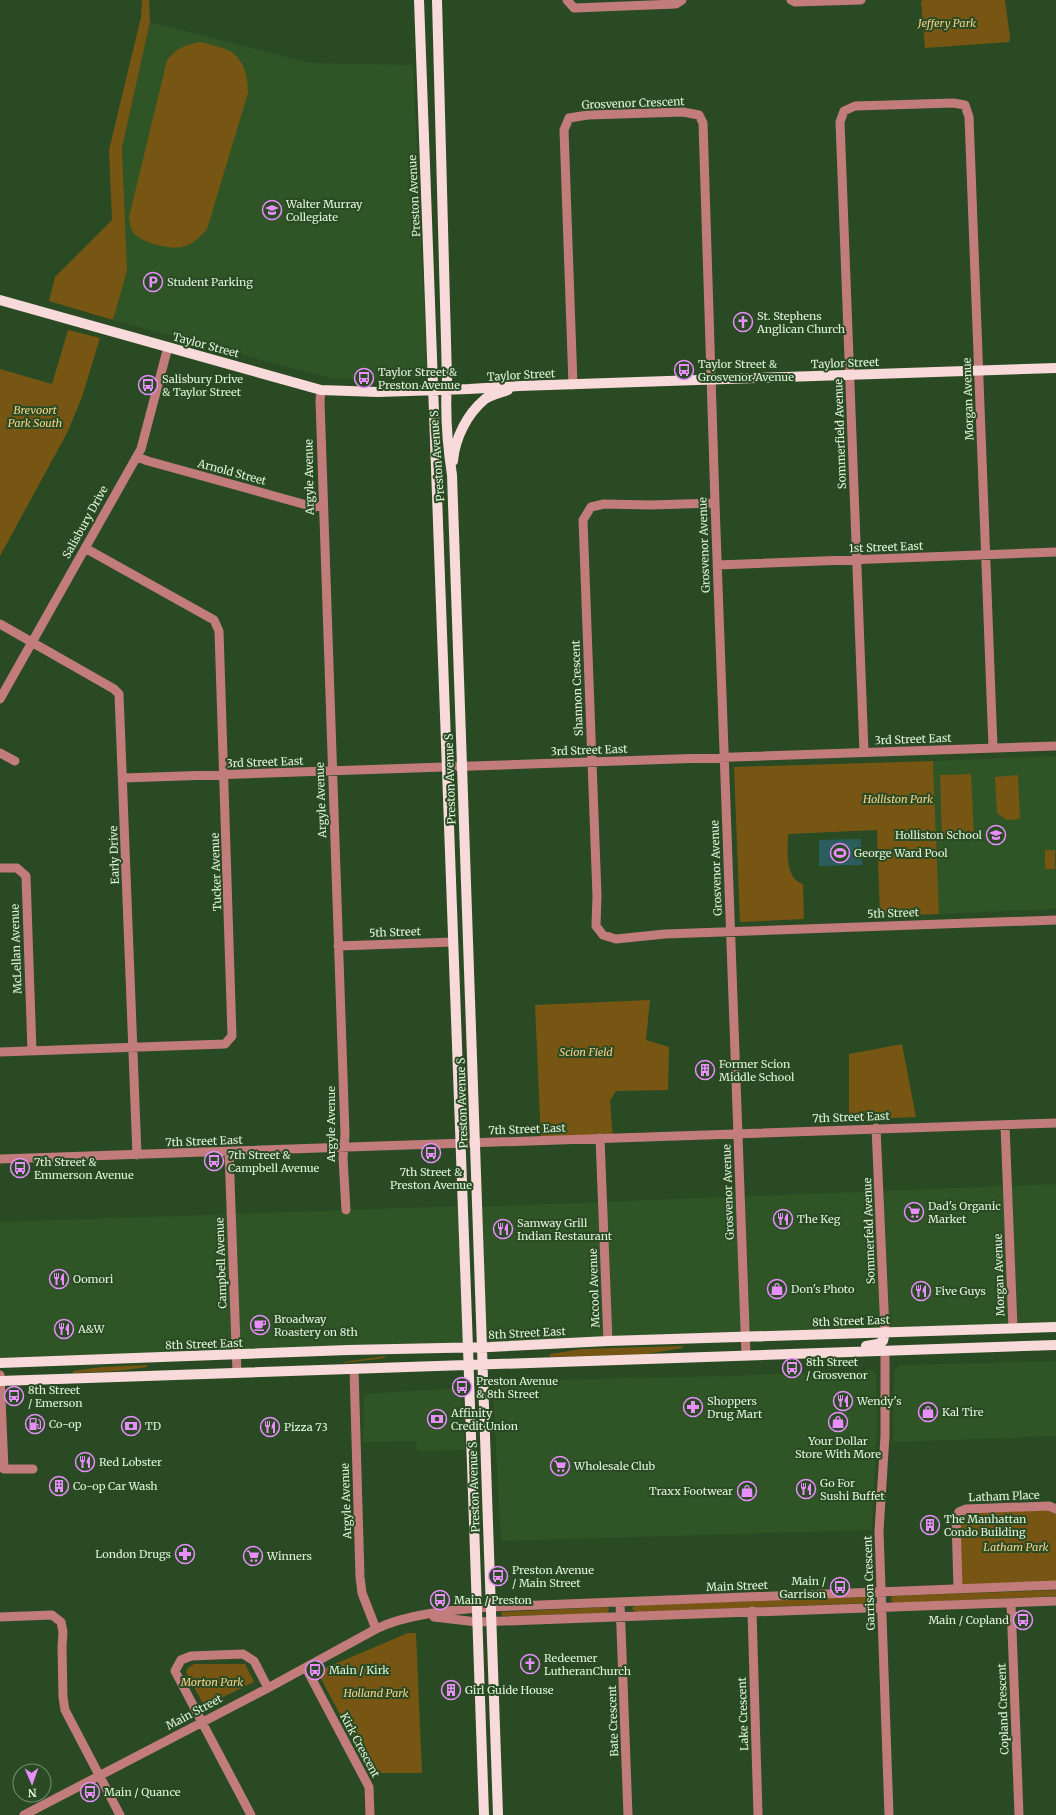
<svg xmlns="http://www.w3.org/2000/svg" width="1056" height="1815" viewBox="0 0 1056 1815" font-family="Merriweather,serif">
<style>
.built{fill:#2f5526}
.green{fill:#775614}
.water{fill:#2b5d5f}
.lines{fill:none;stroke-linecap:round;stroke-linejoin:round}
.minor{stroke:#c27c7c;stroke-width:9}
.major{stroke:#f8dada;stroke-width:10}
.labels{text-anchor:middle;stroke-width:4;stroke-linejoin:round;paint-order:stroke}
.park-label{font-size:11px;font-style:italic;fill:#f9d08b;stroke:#294a22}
.street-label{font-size:11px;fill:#dff3db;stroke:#294a22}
.poi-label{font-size:11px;fill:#dff3db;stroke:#294a22;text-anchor:start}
</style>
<rect width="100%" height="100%" fill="#294a22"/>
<path class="built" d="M150,22l159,41 104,2 14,306 -4,5 -4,2 -86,1 -220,-59 14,-49 -5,-123z
M1056,756v153l-117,5 -6,-153z
M1056,1184v143l-573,20 -6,-140z
M463,1206l5,142 -468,15v-141z
M1056,1361v75l-163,6 1,-71 6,-6z
M872,1370l4,3 1,53 -5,104 -371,11 -8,-152 5,-8 232,-5z
M460,1388l2,5 3,57 -48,1 -1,-10 -53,1 1,-48z"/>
<path class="green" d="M140,0h9l1,22 -28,126 5,123 -14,49 -64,-19 6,-24 57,-57 -3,-70 32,-133 1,-16z
M923,0h82l5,38 -1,4 -84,6 -4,-46z
M200,42c8,2 27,6 33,11 12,10 15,26 15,40l-41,136c-7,8 -12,14 -22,17 -12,5 -44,-3 -52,-14 -3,-4 -3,-10 -4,-15l38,-157c11,-12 17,-15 33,-18z
M68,330l32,8 -18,59 -15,36 -67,123v-187l52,15z
M933,761l6,153 -59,2 -3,-86 -89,4c0,16 -4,44 15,50l1,35 -64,3 -6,-155z
M971,774l3,64 -32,1 -2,-64z
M1018,775l2,44 -13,1 -10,-7 -2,-36z
M1045,850h10v19h-10z
M650,1000l-4,40 23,7 -1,43 -52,1 -6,10 3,37 -72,2 -6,-135z
M902,1044l14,73 -67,3v-66z
M682,1346l1,2 -37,6 -96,3v-3l32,-5z
M385,1356v2l-41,5v-1z
M147,1365v2l-29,4 -45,2v-2l29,-4z
M1056,1509v76l-98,4 1,-77z
M1056,1590v6l-163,7 -2,-3 1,-4z
M869,1597l2,5 -3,1 -232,9 -4,-3 1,-2 4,-2z
M607,1607l2,2 -2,4 -102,3h-3l-1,-4z
M408,1633h8l6,140h-51l-52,-98 4,-6z
M194,1664h51l9,18 -43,21 -8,1 -17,-32 2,-4z"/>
<path class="water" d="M861,839l1,26 -43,1v-26z"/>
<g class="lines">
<path class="minor" d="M567,0l7,8 102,-4 6,-4
M791,0l4,2 66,-2
M573,385l-9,-255 5,-12 19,-3 95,-3 16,3 4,8 12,380 31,853
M321,390l-1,11 25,734 -2,23 3,52
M137,457l11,4 166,46 8,-1
M715,503l-65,2 -46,-1 -13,3 -8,13 14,376 -1,30 7,9 13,4 49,-5 391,-14
M717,565l339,-13
M0,624l114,65 5,5 18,461
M0,699l141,-250 27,-102
M864,752l-24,-630 4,-11 11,-5 98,-3 12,2 4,12 24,631
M0,753l15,8
M123,778l933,-32
M0,868h17l9,8 6,175
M338,946l115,-4
M0,1052l225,-8 7,-8 -13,-405 -5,-11 -129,-72
M1005,1125l8,203
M876,1128l9,204
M600,1138l8,203
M229,1152l8,221
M0,1159l1056,-36
M885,1351v85l-6,95 10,284
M354,1369l6,208 2,16 14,36
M0,1375l4,94h29
M958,1589l-2,-71 3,-6 7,-3 83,-3 7,3
M620,1602l8,213
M1011,1603l8,212
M752,1611l6,204
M0,1617l52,-2 9,7 2,10 -1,15 1,50 2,13 55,105
M434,1617l43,5 579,-21
M306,1668l63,119 1,28
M24,1815l244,-127 108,-59c32,-16 79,-19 115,-22l565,-22
M251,1815l-76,-144 6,-11 10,-4 52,-2 11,7 14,27"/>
<path class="major" d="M419,0l49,1348 16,467
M437,0l10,379c-2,32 0,64 5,96l46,1340
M0,300l321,90 57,2 91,-3 50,-3 537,-18
M453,461c2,-23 14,-47 32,-62 6,-4 16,-6 23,-9
M866,1346l12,-2 5,-3 2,-9
M0,1363l348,-13 142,-3 118,-6 448,-14
M0,1381l1056,-36"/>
</g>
<defs>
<symbol id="school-ring" viewBox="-11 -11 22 22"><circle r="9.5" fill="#294a22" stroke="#e98efe" stroke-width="1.5"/><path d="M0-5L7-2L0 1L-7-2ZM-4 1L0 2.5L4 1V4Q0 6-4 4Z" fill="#e98efe"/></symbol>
<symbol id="parking-ring" viewBox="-11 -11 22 22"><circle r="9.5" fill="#294a22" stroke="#e98efe" stroke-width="1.5"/><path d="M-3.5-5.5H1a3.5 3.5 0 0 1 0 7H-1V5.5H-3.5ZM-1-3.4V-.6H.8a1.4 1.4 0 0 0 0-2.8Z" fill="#e98efe"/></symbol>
<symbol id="church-ring" viewBox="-11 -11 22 22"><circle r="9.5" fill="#294a22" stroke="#e98efe" stroke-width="1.5"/><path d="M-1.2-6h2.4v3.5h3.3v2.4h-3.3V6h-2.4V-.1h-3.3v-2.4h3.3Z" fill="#e98efe"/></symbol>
<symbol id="bus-ring" viewBox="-11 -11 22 22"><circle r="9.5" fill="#294a22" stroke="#e98efe" stroke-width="1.5"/><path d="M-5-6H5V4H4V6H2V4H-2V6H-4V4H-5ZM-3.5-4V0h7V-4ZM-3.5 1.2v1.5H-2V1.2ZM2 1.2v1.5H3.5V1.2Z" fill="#e98efe"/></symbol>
<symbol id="stadium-ring" viewBox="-11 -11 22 22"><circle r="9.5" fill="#294a22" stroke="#e98efe" stroke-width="1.5"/><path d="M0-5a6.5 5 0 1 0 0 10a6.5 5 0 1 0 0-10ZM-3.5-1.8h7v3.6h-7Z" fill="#e98efe"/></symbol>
<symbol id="building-ring" viewBox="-11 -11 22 22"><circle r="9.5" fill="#294a22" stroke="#e98efe" stroke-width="1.5"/><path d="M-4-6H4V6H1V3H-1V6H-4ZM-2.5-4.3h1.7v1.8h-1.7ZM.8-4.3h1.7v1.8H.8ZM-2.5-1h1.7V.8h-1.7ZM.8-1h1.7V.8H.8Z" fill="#e98efe"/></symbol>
<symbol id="supermarket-ring" viewBox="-11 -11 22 22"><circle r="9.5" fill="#294a22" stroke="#e98efe" stroke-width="1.5"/><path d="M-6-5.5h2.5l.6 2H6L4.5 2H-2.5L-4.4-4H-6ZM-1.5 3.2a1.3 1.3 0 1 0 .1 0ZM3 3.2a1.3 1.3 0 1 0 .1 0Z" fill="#e98efe"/></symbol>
<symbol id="restaurant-ring" viewBox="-11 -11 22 22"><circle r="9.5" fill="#294a22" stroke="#e98efe" stroke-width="1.5"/><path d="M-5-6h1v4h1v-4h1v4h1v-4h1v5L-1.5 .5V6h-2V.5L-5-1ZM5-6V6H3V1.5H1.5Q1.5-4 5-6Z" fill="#e98efe"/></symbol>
<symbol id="shop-ring" viewBox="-11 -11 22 22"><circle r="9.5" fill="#294a22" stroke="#e98efe" stroke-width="1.5"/><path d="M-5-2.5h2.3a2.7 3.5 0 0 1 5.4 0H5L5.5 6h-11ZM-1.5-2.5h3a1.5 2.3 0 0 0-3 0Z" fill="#e98efe"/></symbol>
<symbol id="cafe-ring" viewBox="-11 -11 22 22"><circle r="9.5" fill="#294a22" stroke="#e98efe" stroke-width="1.5"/><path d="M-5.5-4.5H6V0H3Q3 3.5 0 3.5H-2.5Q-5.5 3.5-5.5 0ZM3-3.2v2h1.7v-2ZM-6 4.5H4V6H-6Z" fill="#e98efe"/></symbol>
<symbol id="pharmacy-ring" viewBox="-11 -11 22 22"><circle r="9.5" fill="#294a22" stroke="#e98efe" stroke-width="1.5"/><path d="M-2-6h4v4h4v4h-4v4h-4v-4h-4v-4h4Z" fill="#e98efe"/></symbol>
<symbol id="bank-ring" viewBox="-11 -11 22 22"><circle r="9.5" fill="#294a22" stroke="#e98efe" stroke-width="1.5"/><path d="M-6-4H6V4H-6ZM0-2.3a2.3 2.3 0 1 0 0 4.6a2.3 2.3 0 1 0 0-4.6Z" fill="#e98efe"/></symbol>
<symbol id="fuel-ring" viewBox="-11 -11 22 22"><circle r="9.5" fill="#294a22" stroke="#e98efe" stroke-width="1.5"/><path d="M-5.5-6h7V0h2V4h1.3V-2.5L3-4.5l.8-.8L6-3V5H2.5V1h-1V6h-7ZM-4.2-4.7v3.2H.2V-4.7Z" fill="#e98efe"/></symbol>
</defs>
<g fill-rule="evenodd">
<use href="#school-ring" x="261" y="199" width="22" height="22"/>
<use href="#parking-ring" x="142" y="271" width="22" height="22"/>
<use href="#church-ring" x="732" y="311" width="22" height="22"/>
<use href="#bus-ring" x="673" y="359" width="22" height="22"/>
<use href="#bus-ring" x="353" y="367" width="22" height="22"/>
<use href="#bus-ring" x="137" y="374" width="22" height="22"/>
<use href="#school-ring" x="985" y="824" width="22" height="22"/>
<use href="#stadium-ring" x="829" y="842" width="22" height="22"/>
<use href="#building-ring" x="694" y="1059" width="22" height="22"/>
<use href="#bus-ring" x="420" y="1142" width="22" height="22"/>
<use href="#bus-ring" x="203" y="1150" width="22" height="22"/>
<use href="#bus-ring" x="9" y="1157" width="22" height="22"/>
<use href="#supermarket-ring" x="903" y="1201" width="22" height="22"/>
<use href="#restaurant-ring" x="772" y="1208" width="22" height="22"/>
<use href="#restaurant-ring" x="492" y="1218" width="22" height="22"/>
<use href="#restaurant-ring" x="48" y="1268" width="22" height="22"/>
<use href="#shop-ring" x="766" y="1278" width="22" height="22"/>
<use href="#restaurant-ring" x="910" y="1280" width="22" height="22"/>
<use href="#cafe-ring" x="249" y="1314" width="22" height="22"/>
<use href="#restaurant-ring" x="53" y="1318" width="22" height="22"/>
<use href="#bus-ring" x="781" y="1357" width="22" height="22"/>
<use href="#bus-ring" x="451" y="1376" width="22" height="22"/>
<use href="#bus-ring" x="3" y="1385" width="22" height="22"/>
<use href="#restaurant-ring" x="832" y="1390" width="22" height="22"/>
<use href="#pharmacy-ring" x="682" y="1396" width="22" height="22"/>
<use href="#shop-ring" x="917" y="1401" width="22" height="22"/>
<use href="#bank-ring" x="426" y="1408" width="22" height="22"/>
<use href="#shop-ring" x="827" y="1411" width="22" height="22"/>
<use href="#fuel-ring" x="24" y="1413" width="22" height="22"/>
<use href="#bank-ring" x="120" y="1415" width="22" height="22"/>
<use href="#restaurant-ring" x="259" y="1416" width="22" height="22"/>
<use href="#restaurant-ring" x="74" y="1451" width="22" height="22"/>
<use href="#supermarket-ring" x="549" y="1455" width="22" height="22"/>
<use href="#building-ring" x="48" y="1475" width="22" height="22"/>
<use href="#restaurant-ring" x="795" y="1478" width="22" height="22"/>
<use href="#shop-ring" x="736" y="1480" width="22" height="22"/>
<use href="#building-ring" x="919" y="1514" width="22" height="22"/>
<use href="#pharmacy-ring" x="174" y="1543" width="22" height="22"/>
<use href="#supermarket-ring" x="242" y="1545" width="22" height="22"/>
<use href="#bus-ring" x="487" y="1565" width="22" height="22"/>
<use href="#bus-ring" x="829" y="1576" width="22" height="22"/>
<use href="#bus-ring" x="429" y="1589" width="22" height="22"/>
<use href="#bus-ring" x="1012" y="1609" width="22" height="22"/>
<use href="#church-ring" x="519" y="1653" width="22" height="22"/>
<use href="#bus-ring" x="304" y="1659" width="22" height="22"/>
<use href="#building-ring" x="440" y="1679" width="22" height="22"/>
<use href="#bus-ring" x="79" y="1781" width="22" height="22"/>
</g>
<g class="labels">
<g class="park-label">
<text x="947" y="27">Jeffery Park</text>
<text x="35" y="414">Brevoort<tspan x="35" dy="13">Park South</tspan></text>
<text x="898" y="803">Holliston Park</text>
<text x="586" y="1056">Scion Field</text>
<text x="1016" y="1551">Latham Park</text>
<text x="212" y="1686">Morton Park</text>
<text x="376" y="1697">Holland Park</text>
</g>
<g class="street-label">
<text transform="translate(633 103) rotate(-2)" y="4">Grosvenor Crescent</text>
<text transform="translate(414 196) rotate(-93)" y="4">Preston Avenue</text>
<text transform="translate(206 345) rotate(15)" y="4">Taylor Street</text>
<text transform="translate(845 363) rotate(-2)" y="4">Taylor Street</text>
<text transform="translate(521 375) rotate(-3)" y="4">Taylor Street</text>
<text transform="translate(968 399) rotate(-92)" y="4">Morgan Avenue</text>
<text transform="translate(840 434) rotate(-92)" y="4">Sommerfield Avenue</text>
<text transform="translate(437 456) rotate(-94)" y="4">Preston Avenue S</text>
<text transform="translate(232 472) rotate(15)" y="4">Arnold Street</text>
<text transform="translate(309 477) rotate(-91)" y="4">Argyle Avenue</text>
<text transform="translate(85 522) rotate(-61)" y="4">Salisbury Drive</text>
<text transform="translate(704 545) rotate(-92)" y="4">Grosvenor Avenue</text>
<text transform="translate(886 547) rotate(-2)" y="4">1st Street East</text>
<text transform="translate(577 688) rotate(-92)" y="4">Shannon Crescent</text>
<text transform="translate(913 739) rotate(-2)" y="4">3rd Street East</text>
<text transform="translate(589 750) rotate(-2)" y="4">3rd Street East</text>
<text transform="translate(265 762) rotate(-2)" y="4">3rd Street East</text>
<text transform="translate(450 779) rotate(-92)" y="4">Preston Avenue S</text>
<text transform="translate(321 800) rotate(-92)" y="4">Argyle Avenue</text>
<text transform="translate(114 855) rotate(-92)" y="4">Early Drive</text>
<text transform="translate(716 868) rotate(-92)" y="4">Grosvenor Avenue</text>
<text transform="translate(216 872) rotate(-92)" y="4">Tucker Avenue</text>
<text transform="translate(893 913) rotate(-2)" y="4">5th Street</text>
<text transform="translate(395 932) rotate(-2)" y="4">5th Street</text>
<text transform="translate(16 949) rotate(-92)" y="4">McLellan Avenue</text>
<text transform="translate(462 1103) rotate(-92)" y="4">Preston Avenue S</text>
<text transform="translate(851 1117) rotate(-2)" y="4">7th Street East</text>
<text transform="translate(331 1124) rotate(-90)" y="4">Argyle Avenue</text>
<text transform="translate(527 1129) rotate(-2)" y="4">7th Street East</text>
<text transform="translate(204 1141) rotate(-2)" y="4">7th Street East</text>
<text transform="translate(728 1192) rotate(-92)" y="4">Grosvenor Avenue</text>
<text transform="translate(869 1231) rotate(-92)" y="4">Sommerfeld Avenue</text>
<text transform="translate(221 1263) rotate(-92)" y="4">Campbell Avenue</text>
<text transform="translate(999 1275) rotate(-92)" y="4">Morgan Avenue</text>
<text transform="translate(594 1288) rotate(-92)" y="4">Mccool Avenue</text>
<text transform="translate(851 1321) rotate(-2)" y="4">8th Street East</text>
<text transform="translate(527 1333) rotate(-3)" y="4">8th Street East</text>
<text transform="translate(204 1344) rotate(-2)" y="4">8th Street East</text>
<text transform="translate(474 1487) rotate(-92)" y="4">Preston Avenue S</text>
<text transform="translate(1004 1496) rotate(-2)" y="4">Latham Place</text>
<text transform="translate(346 1501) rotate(-92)" y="4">Argyle Avenue</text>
<text transform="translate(869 1583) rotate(-92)" y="4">Garrison Crescent</text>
<text transform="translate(737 1586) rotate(-2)" y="4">Main Street</text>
<text transform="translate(1003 1709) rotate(-92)" y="4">Copland Crescent</text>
<text transform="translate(194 1712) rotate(-28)" y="4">Main Street</text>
<text transform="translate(743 1714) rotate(-92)" y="4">Lake Crescent</text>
<text transform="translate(613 1721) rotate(-92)" y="4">Bate Crescent</text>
<text transform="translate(360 1745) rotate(62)" y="4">Kirk Crescent</text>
</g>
<g class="poi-label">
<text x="286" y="208">Walter Murray<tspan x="286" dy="13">Collegiate</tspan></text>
<text x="167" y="286">Student Parking</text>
<text x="757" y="320">St. Stephens<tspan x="757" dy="13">Anglican Church</tspan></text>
<text x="698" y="368">Taylor Street &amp;<tspan x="698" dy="13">Grosvenor Avenue</tspan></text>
<text x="378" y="376">Taylor Street &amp;<tspan x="378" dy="13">Preston Avenue</tspan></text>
<text x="162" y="383">Salisbury Drive<tspan x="162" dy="13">&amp; Taylor Street</tspan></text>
<text x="982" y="839" text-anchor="end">Holliston School</text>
<text x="854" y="857">George Ward Pool</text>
<text x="719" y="1068">Former Scion<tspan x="719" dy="13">Middle School</tspan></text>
<text x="228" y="1159">7th Street &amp;<tspan x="228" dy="13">Campbell Avenue</tspan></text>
<text x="34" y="1166">7th Street &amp;<tspan x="34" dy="13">Emmerson Avenue</tspan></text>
<text x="431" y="1176" text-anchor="middle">7th Street &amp;<tspan x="431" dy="13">Preston Avenue</tspan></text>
<text x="928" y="1210">Dad's Organic<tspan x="928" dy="13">Market</tspan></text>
<text x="797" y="1223">The Keg</text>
<text x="517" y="1227">Samway Grill<tspan x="517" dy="13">Indian Restaurant</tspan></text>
<text x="73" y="1283">Oomori</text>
<text x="791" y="1293">Don's Photo</text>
<text x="935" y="1295">Five Guys</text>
<text x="274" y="1323">Broadway<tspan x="274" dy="13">Roastery on 8th</tspan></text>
<text x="78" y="1333">A&amp;W</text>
<text x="806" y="1366">8th Street<tspan x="806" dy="13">/ Grosvenor</tspan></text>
<text x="476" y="1385">Preston Avenue<tspan x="476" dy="13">&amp; 8th Street</tspan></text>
<text x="28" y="1394">8th Street<tspan x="28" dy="13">/ Emerson</tspan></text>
<text x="707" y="1405">Shoppers<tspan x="707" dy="13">Drug Mart</tspan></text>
<text x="857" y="1405">Wendy's</text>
<text x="942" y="1416">Kal Tire</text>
<text x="451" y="1417">Affinity<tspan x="451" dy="13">Credit Union</tspan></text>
<text x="49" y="1428">Co-op</text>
<text x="145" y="1430">TD</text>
<text x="284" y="1431">Pizza 73</text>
<text x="838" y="1445" text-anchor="middle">Your Dollar<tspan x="838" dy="13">Store With More</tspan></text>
<text x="99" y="1466">Red Lobster</text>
<text x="574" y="1470">Wholesale Club</text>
<text x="820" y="1487">Go For<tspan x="820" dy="13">Sushi Buffet</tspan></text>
<text x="73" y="1490">Co-op Car Wash</text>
<text x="733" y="1495" text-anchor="end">Traxx Footwear</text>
<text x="944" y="1523">The Manhattan<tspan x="944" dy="13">Condo Building</tspan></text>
<text x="171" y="1558" text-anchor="end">London Drugs</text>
<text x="267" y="1560">Winners</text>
<text x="512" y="1574">Preston Avenue<tspan x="512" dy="13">/ Main Street</tspan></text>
<text x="826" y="1585" text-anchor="end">Main /<tspan x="826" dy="13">Garrison</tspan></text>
<text x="454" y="1604">Main / Preston</text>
<text x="1009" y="1624" text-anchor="end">Main / Copland</text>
<text x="544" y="1662">Redeemer<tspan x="544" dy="13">LutheranChurch</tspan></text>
<text x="329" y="1674">Main / Kirk</text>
<text x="465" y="1694">Girl Guide House</text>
<text x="104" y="1796">Main / Quance</text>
</g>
</g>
<g transform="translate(32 1783) rotate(178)"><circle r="19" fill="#294a22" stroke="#728e6c"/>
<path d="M0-3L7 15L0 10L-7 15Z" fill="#e98efe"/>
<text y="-6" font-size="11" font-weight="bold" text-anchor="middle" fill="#dff3db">N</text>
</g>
</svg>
